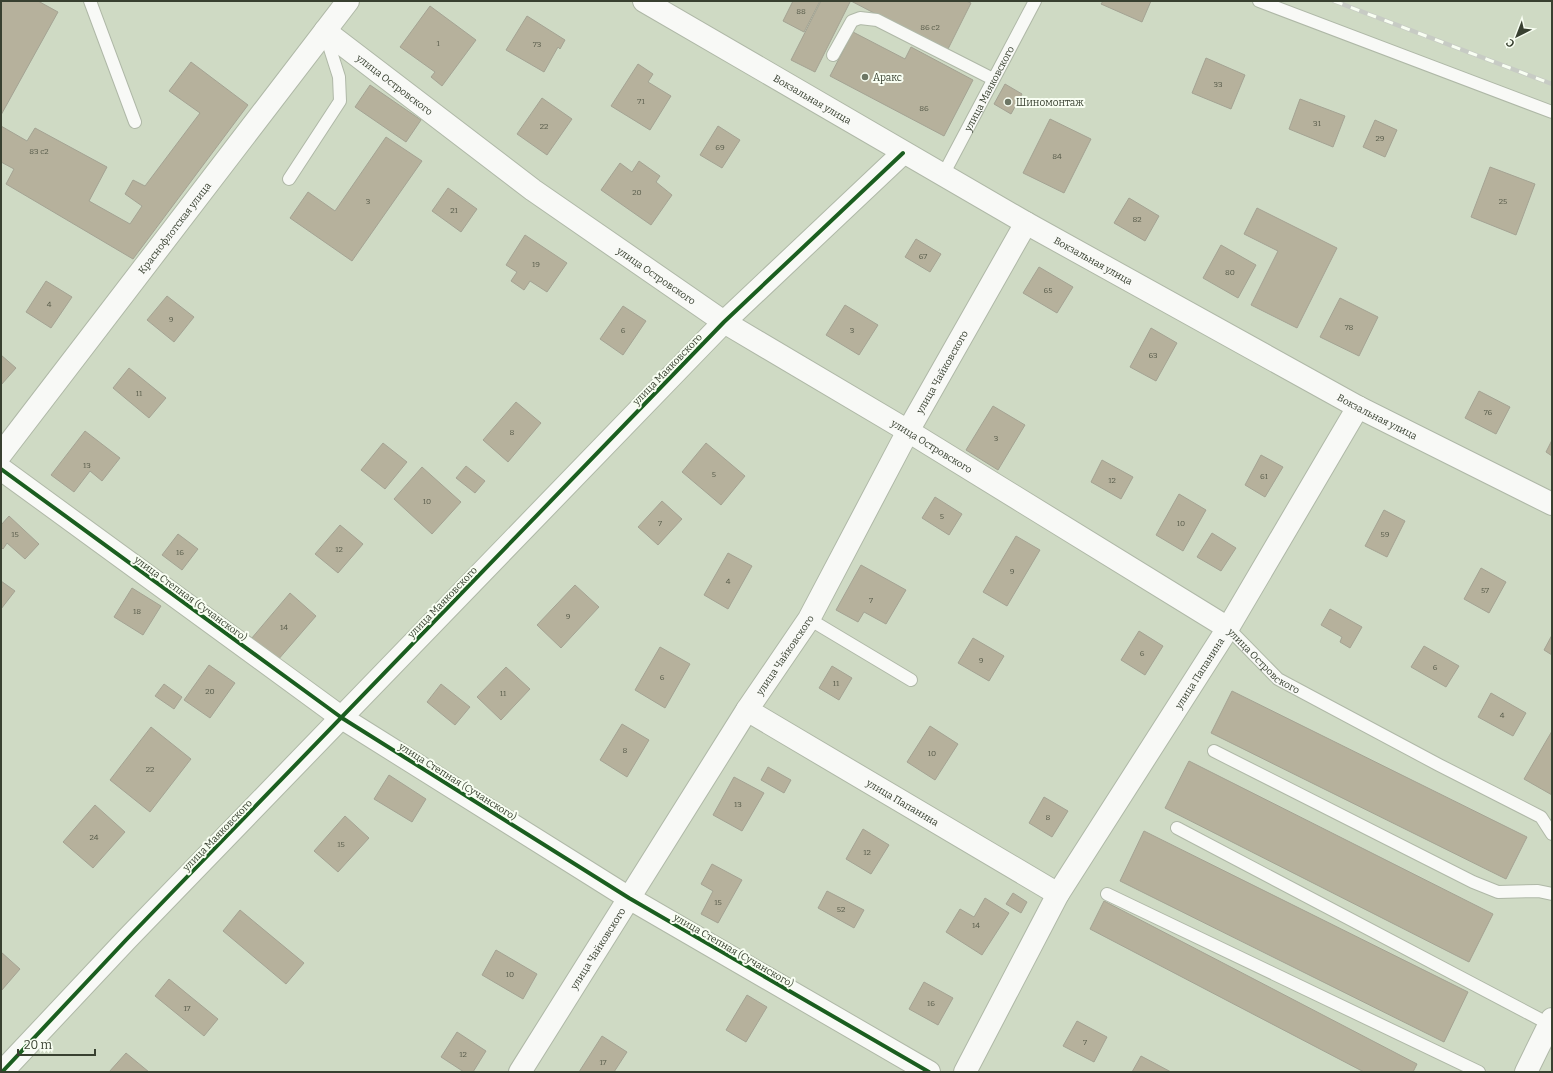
<svg xmlns="http://www.w3.org/2000/svg" width="1553" height="1073" viewBox="0 0 1553 1073" font-family="Bitter,serif">
<style>
.building{fill:#b6b19c;stroke:#a4a393}
.lines{fill:none;stroke-linecap:round;stroke-linejoin:round}
.lane-casing{stroke:#afb8a7;stroke-width:14}
.street-casing{stroke:#afb8a7;stroke-width:24}
.secondary-casing{stroke:#afb8a7;stroke-width:24}
.lane{stroke:#f8f9f6;stroke-width:12}
.street{stroke:#f8f9f6;stroke-width:22}
.secondary{stroke:#f8f9f6;stroke-width:22}
.rail-casing{stroke:#c7cbc4;stroke-width:4.5}
.rail{stroke:#f8fef2;stroke-width:3;stroke-dasharray:9;stroke-linecap:butt}
.cycleway-casing{stroke:#f8fef2;stroke-width:6}
.cycleway{stroke:#1b5e20;stroke-width:4}
.poi-dot{fill:#6d7664;stroke:#f8fef2;stroke-width:1.5}
.labels{text-anchor:middle;stroke-width:4;stroke-linejoin:round;paint-order:stroke}
.number-label{font-size:8px;fill:#585c4b}
.poi-label{font-size:10px;fill:#384030;stroke:#f8fef2;text-anchor:start}
.street-label{font-size:10px;fill:#384030;stroke:#f8fef2}
</style>
<rect width="100%" height="100%" fill="#cfdac4"/>
<path class="building" d="M1,1h37l20,11 -57,103z
M793,1h27l-16,31 -21,-11z
M821,1h27l2,1 -35,70 -24,-12z
M851,1h115l5,2 -24,48z
M1103,1h48l-9,21 -41,-18z
M430,6l46,34 -34,46 -11,-9 4,-5 -35,-25z
M527,16l38,24 -5,9 -2,-2 -14,25 -38,-22z
M853,32l52,27 6,-12 62,33 -29,56 -114,-60z
M1206,58l39,17 -14,34 -39,-16z
M191,62l57,43 -115,154 -127,-75 8,-15 -13,-7v-36l26,15 8,-13 72,39 -18,34 41,23 12,-18 -17,-12 8,-14 12,6 55,-73 -31,-22z
M638,64l15,10 -5,8 23,14 -21,34 -39,-24z
M1005,84l17,10 -11,20 -17,-10z
M370,85l51,35 -15,22 -51,-35z
M542,98l30,21 -25,36 -30,-21z
M1300,99l45,17 -12,31 -44,-18z
M1050,119l41,20 -27,54 -41,-20z
M1375,120l22,10 -12,27 -22,-10z
M718,126l22,14 -18,28 -22,-13z
M386,137l36,24 -70,100 -62,-43 18,-26 27,19z
M639,161l21,15 -4,6 16,13 -21,30 -50,-35 19,-27 12,9z
M1490,167l45,17 -19,51 -45,-18z
M448,188l29,21 -16,23 -29,-21z
M1129,198l30,18 -14,25 -31,-18z
M1257,208l80,40 -40,80 -46,-23 27,-54 -34,-17z
M525,235l42,28 -20,29 -17,-11 -6,9 -13,-9 6,-9 -11,-7z
M916,239l25,15 -11,18 -25,-15z
M1221,245l35,20 -18,33 -35,-20z
M1039,267l34,20 -16,26 -34,-20z
M46,281l26,16 -21,31 -25,-16z
M167,296l27,21 -20,25 -27,-22z
M1340,298l38,19 -19,39 -39,-19z
M845,305l33,20 -19,30 -33,-20z
M623,306l23,15 -23,34 -23,-16z
M1151,328l26,15 -21,38 -26,-14z
M1,355l15,13 -15,17z
M129,368l37,30 -17,20 -36,-30z
M1479,391l31,16 -14,27 -31,-16z
M516,402l25,21 -33,39 -25,-22z
M993,406l32,19 -27,45 -32,-20z
M85,431l35,27 -18,23 -12,-10 -16,21 -23,-17z
M1552,440v16l-6,-4z
M383,443l24,19 -22,27 -24,-19z
M706,443l39,33 -24,29 -39,-33z
M1261,455l22,12 -18,30 -20,-12z
M1102,460l31,17 -12,22 -30,-17z
M466,466l19,15 -10,12 -19,-15z
M422,467l39,35 -29,32 -38,-35z
M1179,494l27,16 -23,41 -27,-16z
M935,497l27,17 -13,21 -27,-17z
M662,501l20,18 -24,26 -20,-18z
M1384,510l21,11 -18,36 -22,-11z
M9,516l30,28 -14,15 -18,-16 -4,6 -2,-2v-22z
M340,525l23,19 -25,29 -23,-19z
M1212,533l24,15 -15,23 -24,-14z
M178,534l20,15 -16,21 -20,-15z
M1016,536l24,14 -33,56 -24,-14z
M728,553l24,13 -24,43 -24,-14z
M861,565l45,25 -20,34 -22,-12 -6,10 -22,-12z
M1481,568l25,14 -17,31 -25,-14z
M1,581l14,10 -14,18z
M575,585l24,22 -38,41 -24,-23z
M132,588l29,18 -18,29 -29,-18z
M290,593l26,23 -39,45 -26,-22z
M1330,609l32,18 -12,21 -10,-6 2,-5 -21,-12z
M1139,631l24,15 -18,29 -24,-15z
M1552,635v20l-8,-5z
M973,638l31,18 -15,25 -31,-18z
M1424,646l35,20 -13,21 -35,-20z
M660,647l30,17 -25,44 -30,-18z
M209,665l26,18 -25,35 -26,-18z
M832,666l20,12 -13,22 -20,-12z
M506,667l24,22 -29,31 -24,-23z
M164,684l18,13 -8,12 -19,-13z
M441,684l29,23 -15,18 -28,-23z
M1232,691l295,146 -21,42 -295,-146z
M1491,693l35,20 -13,23 -35,-19z
M622,724l27,16 -22,37 -27,-17z
M930,726l28,18 -23,36 -28,-18z
M151,727l40,32 -41,53 -40,-32z
M1552,731v64l-28,-16z
M1189,761l304,153 -24,48 -304,-154z
M768,767l23,13 -7,13 -23,-13z
M389,775l37,24 -14,23 -38,-23z
M734,777l30,16 -22,38 -29,-16z
M1044,797l24,14 -16,26 -23,-14z
M95,805l30,27 -32,36 -30,-26z
M345,816l24,22 -31,34 -24,-21z
M863,829l26,16 -18,29 -25,-15z
M1144,831l324,161 -24,50 -324,-161z
M712,864l30,16 -24,43 -17,-9 12,-23 -12,-7z
M827,891l37,19 -10,18 -36,-20z
M1013,893l14,9 -6,11 -15,-9z
M985,898l24,15 -27,42 -36,-23 14,-23 14,8z
M1104,901l313,163 -4,8h-49l-274,-143z
M240,910l64,53 -18,21 -63,-53z
M496,950l41,24 -14,25 -41,-24z
M1,952l19,17 -19,22z
M169,979l49,40 -14,17 -49,-40z
M924,982l29,16 -15,27 -29,-16z
M747,995l20,12 -21,35 -20,-12z
M1077,1021l30,16 -13,25 -31,-16z
M457,1032l29,19 -13,21h-9l-23,-15z
M602,1036l25,16 -13,20h-35z
M126,1053l23,19h-40z
M1141,1056l30,16h-39z"/>
<g class="lines">
<defs>
<g id="lane">
<path d="M90,1l45,121"/>
<path d="M1259,1l293,111"/>
<path d="M833,55l19,-34 8,-3 17,2 116,59"/>
<path id="s1" d="M943,175c31,-58 61,-116 92,-174"/>
<path d="M289,179l51,-78 -1,-24 -14,-44"/>
<path d="M809,619l102,61"/>
<path id="s2" d="M1228,628l50,51 161,86 102,52 11,17"/>
<path d="M1214,751l259,131 25,10 40,-1 14,3"/>
<path d="M1177,828l372,196"/>
<path d="M1107,894l372,178"/>
</g>
<g id="street">
<path id="s3" d="M325,31l208,159 191,132 184,109 320,197"/>
<path id="s4" d="M1,454l347,-453"/>
<path d="M1,469l341,249 287,180 300,174"/>
<path id="s5" d="M747,710l311,184"/>
<path d="M2,1072l124,-132 598,-618 179,-169"/>
<path id="s6" d="M520,1072l227,-362 62,-91 99,-188 118,-208"/>
<path id="s7" d="M965,1072l93,-178 170,-266 130,-221"/>
<path d="M1526,1072l26,-53"/>
</g>
<g id="secondary">
<path id="s8" d="M644,1l382,222 332,184 194,97"/>
</g>
</defs>
<use href="#lane" class="lane-casing"/>
<use href="#street" class="street-casing"/>
<use href="#secondary" class="secondary-casing"/>
<use href="#lane" class="lane"/>
<use href="#street" class="street"/>
<use href="#secondary" class="secondary"/>
<defs>
<path id="rail" d="M1334,1l218,83"/>
</defs>
<use href="#rail" class="rail-casing"/>
<use href="#rail" class="rail"/>
<defs>
<path id="cycleway" d="M1,469l341,249 287,180 300,174
M2,1072l124,-132 598,-618 179,-169"/>
</defs>
<use href="#cycleway" class="cycleway-casing"/>
<use href="#cycleway" class="cycleway"/>
</g>
<g class="poi-dot">
<circle cx="865" cy="77" r="4"/>
<circle cx="1008" cy="102" r="4"/>
</g>
<g class="labels">
<g class="number-label">
<text x="801" y="14">88</text>
<text x="930" y="30">86 с2</text>
<text x="438" y="46">1</text>
<text x="537" y="47">73</text>
<text x="1218" y="87">33</text>
<text x="641" y="104">71</text>
<text x="924" y="111">86</text>
<text x="1317" y="126">31</text>
<text x="544" y="129">22</text>
<text x="1380" y="141">29</text>
<text x="720" y="150">69</text>
<text x="39" y="154">83 с2</text>
<text x="1057" y="159">84</text>
<text x="637" y="195">20</text>
<text x="368" y="204">3</text>
<text x="1503" y="204">25</text>
<text x="454" y="213">21</text>
<text x="1137" y="222">82</text>
<text x="923" y="259">67</text>
<text x="536" y="267">19</text>
<text x="1230" y="275">80</text>
<text x="1048" y="293">65</text>
<text x="49" y="307">4</text>
<text x="171" y="322">9</text>
<text x="1349" y="330">78</text>
<text x="623" y="333">6</text>
<text x="852" y="333">3</text>
<text x="1153" y="358">63</text>
<text x="139" y="396">11</text>
<text x="1488" y="415">76</text>
<text x="512" y="435">8</text>
<text x="996" y="441">3</text>
<text x="87" y="468">13</text>
<text x="714" y="477">5</text>
<text x="1264" y="479">61</text>
<text x="1112" y="483">12</text>
<text x="427" y="504">10</text>
<text x="942" y="519">5</text>
<text x="660" y="526">7</text>
<text x="1181" y="526">10</text>
<text x="15" y="537">15</text>
<text x="1385" y="537">59</text>
<text x="339" y="552">12</text>
<text x="180" y="555">16</text>
<text x="1012" y="574">9</text>
<text x="728" y="584">4</text>
<text x="1485" y="593">57</text>
<text x="871" y="603">7</text>
<text x="137" y="614">18</text>
<text x="568" y="619">9</text>
<text x="284" y="630">14</text>
<text x="1142" y="656">6</text>
<text x="981" y="663">9</text>
<text x="1435" y="670">6</text>
<text x="662" y="680">6</text>
<text x="836" y="686">11</text>
<text x="210" y="694">20</text>
<text x="503" y="696">11</text>
<text x="1502" y="718">4</text>
<text x="625" y="753">8</text>
<text x="932" y="756">10</text>
<text x="150" y="772">22</text>
<text x="738" y="807">13</text>
<text x="1048" y="820">8</text>
<text x="94" y="840">24</text>
<text x="341" y="847">15</text>
<text x="867" y="855">12</text>
<text x="718" y="905">15</text>
<text x="841" y="912">52</text>
<text x="976" y="928">14</text>
<text x="510" y="977">10</text>
<text x="931" y="1006">16</text>
<text x="187" y="1011">17</text>
<text x="1085" y="1045">7</text>
<text x="463" y="1057">12</text>
<text x="603" y="1065">17</text>
</g>
<g class="poi-label">
<text x="873" y="81">Аракс</text>
<text x="1016" y="106">Шиномонтаж</text>
</g>
<g class="street-label">
<text dy="4" stroke="none"><textPath href="#s3" startOffset="88">улица Островского</textPath></text>
<text dy="4" stroke="none"><textPath href="#s1" startOffset="98">улица Маяковского</textPath></text>
<text dy="4" stroke="none"><textPath href="#s8" startOffset="195">Вокзальная улица</textPath></text>
<text dy="4" stroke="none"><textPath href="#s4" startOffset="285">Краснофлотская улица</textPath></text>
<text dy="4" stroke="none"><textPath href="#s8" startOffset="519">Вокзальная улица</textPath></text>
<text dy="4" stroke="none"><textPath href="#s3" startOffset="412">улица Островского</textPath></text>
<text transform="translate(667 369) rotate(-46)" y="4">улица Маяковского</text>
<text dy="4" stroke="none"><textPath href="#s6" startOffset="818">улица Чайковского</textPath></text>
<text dy="4" stroke="none"><textPath href="#s8" startOffset="843">Вокзальная улица</textPath></text>
<text dy="4" stroke="none"><textPath href="#s3" startOffset="736">улица Островского</textPath></text>
<text transform="translate(191 598) rotate(36)" y="4">улица Степная (Сучанского)</text>
<text transform="translate(442 602) rotate(-46)" y="4">улица Маяковского</text>
<text dy="4" stroke="none"><textPath href="#s6" startOffset="494">улица Чайковского</textPath></text>
<text dy="4" stroke="none"><textPath href="#s2" startOffset="49">улица Островского</textPath></text>
<text dy="4" stroke="none"><textPath href="#s7" startOffset="463">улица Папанина</textPath></text>
<text transform="translate(458 781) rotate(32)" y="4">улица Степная (Сучанского)</text>
<text dy="4" stroke="none"><textPath href="#s5" startOffset="181">улица Папанина</textPath></text>
<text transform="translate(217 835) rotate(-46)" y="4">улица Маяковского</text>
<text dy="4" stroke="none"><textPath href="#s6" startOffset="146">улица Чайковского</textPath></text>
<text transform="translate(734 950) rotate(30)" y="4">улица Степная (Сучанского)</text>
</g>
</g>
<rect width="1553" height="1073" fill="none" stroke="#384030" stroke-width="4"/>
<g transform="translate(1517 36) rotate(222)" stroke="#f8fef2" stroke-width="3" paint-order="stroke">
<path d="M0-3L7 15L0 10L-7 15Z" fill="#384030"/>
<text y="-6" font-size="11" font-weight="bold" text-anchor="middle" fill="#384030">С</text>
</g>
<path d="M18 1049v6h77v-6" fill="none" stroke="#384030" stroke-width="2"/>
<text x="24" y="1049" font-size="12" fill="#384030" stroke="#f8fef2" stroke-width="3" paint-order="stroke">20 m</text>
</svg>
